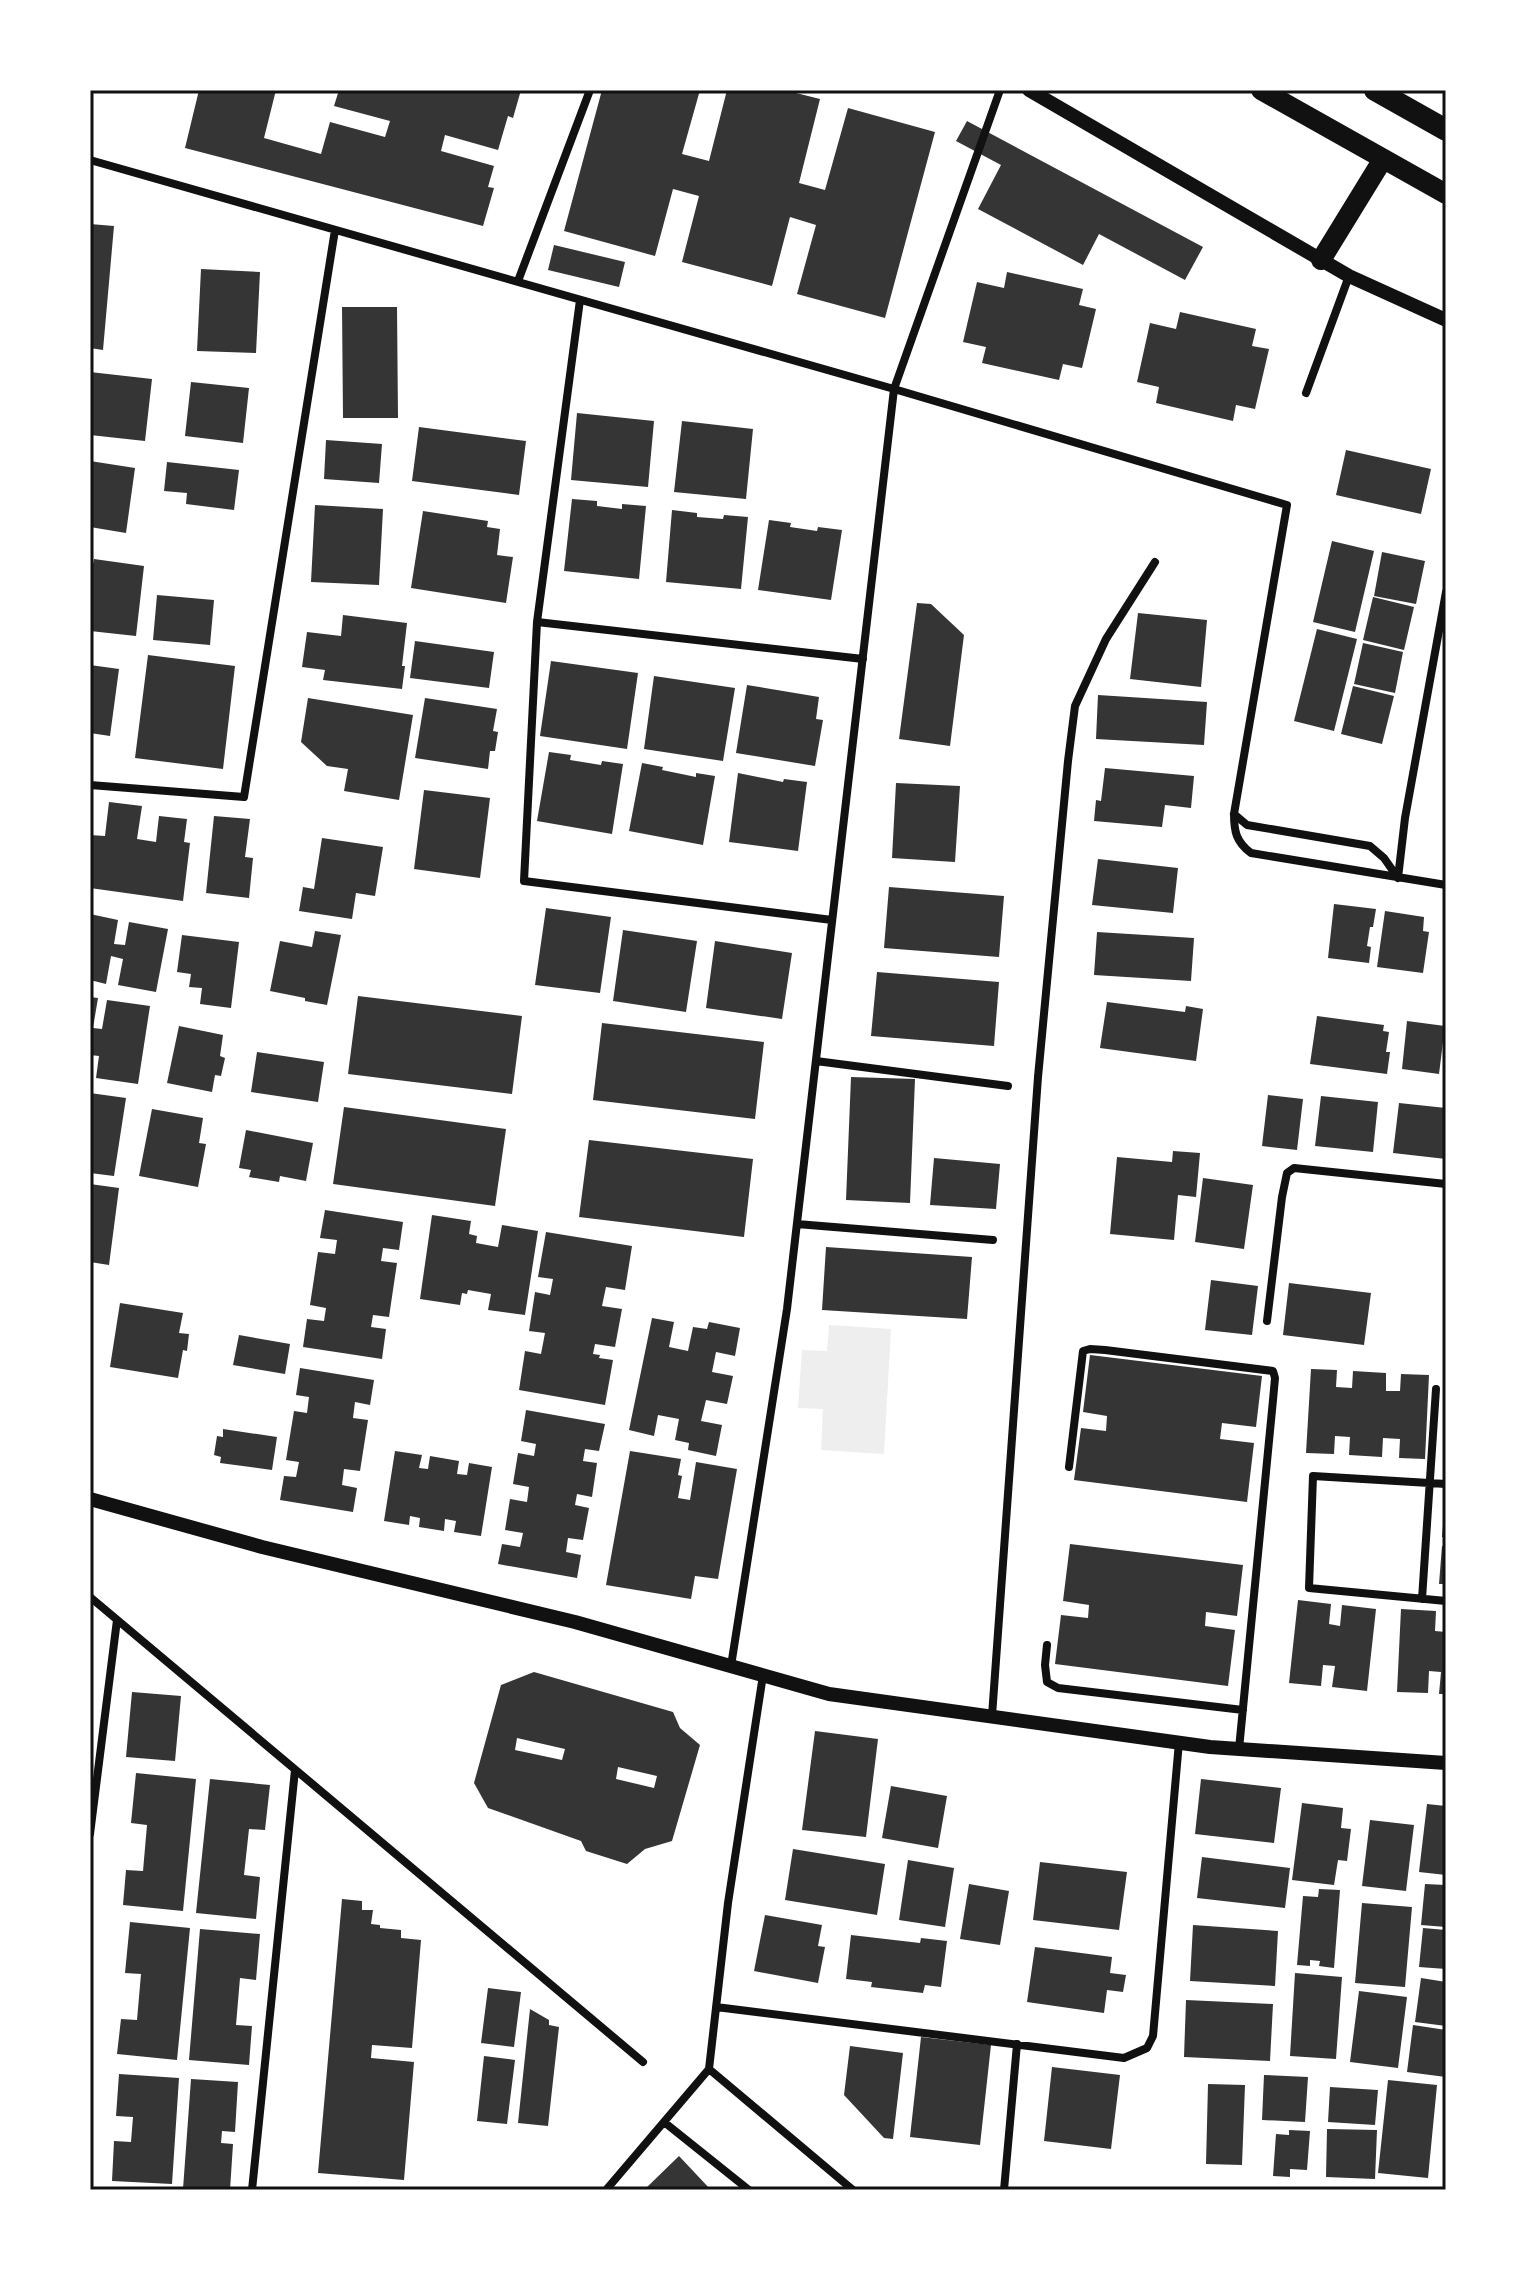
<svg xmlns="http://www.w3.org/2000/svg" width="1536" height="2280" viewBox="0 0 1536 2280" font-family="Raleway,sans-serif">
<style>
.green{fill:#eee}
.building{fill:#353535;fill-rule:evenodd}
.lines{fill:none;stroke-linecap:round;stroke-linejoin:round}
.minor{stroke:#111;stroke-width:8}
.tertiary{stroke:#111;stroke-width:14}
.primary{stroke:#111;stroke-width:20}
.trunk{stroke:#111;stroke-width:22}
.neatline{fill:none;stroke:#111;stroke-width:3}
</style>
<rect width="100%" height="100%" fill="#fff"/>
<path class="green" d="M829,1325l62,4 -7,125 -63,-4 2,-41 -25,-1 4,-58 25,1z"/>
<path class="building" d="M199,90h77l-12,48 57,16 9,-32 55,15 5,-16 -56,-15 5,-16h182l-8,28 -5,-2 -10,34 -53,-15 -4,16 53,15 -6,21 6,1 -11,38 -298,-78z
M602,90h98l-18,64 27,7 18,-71h57l36,9 -21,84 26,7 23,-82 87,24 -50,186 -88,-24 19,-69 -26,-8 -18,69 -90,-24 17,-66 -26,-7 -18,67 -91,-25z
M967,121l236,126 -18,33 -86,-46 -16,31 -105,-56 23,-44 -45,-24z
M90,224l24,2 -11,124 -13,-2z
M554,245l71,17 -6,25 -71,-17z
M201,269l59,3 -4,81 -59,-2z
M1007,272l76,17 -4,16 17,4 -14,59 -19,-4 -4,16 -77,-17 4,-16 -23,-5 14,-60 27,6z
M342,307h55l1,111h-55z
M1180,312l76,17 -4,17 17,3 -14,60 -19,-4 -3,16 -77,-18 3,-16 -22,-5 13,-59 26,6z
M90,372l62,7 -7,62 -55,-6z
M191,382l58,6 -6,55 -58,-7z
M577,413l77,8 -6,66 -77,-7z
M682,421l71,8 -7,70 -72,-7z
M419,427l107,14 -7,54 -107,-14z
M326,440l56,4 -3,39 -55,-4z
M1346,450l85,19 -10,45 -85,-19z
M90,461l45,7 -9,65 -36,-6z
M167,462l72,8 -5,40 -48,-6 1,-11 -23,-2z
M572,499l25,2v5l25,3v-5l24,2 -7,73 -75,-8z
M315,505l68,4 -4,76 -68,-3z
M672,510l25,3v4l26,2 1,-4 24,2 -7,72 -75,-7z
M423,511l65,10 -1,6 13,2 -3,26 16,2 -7,46 -95,-15z
M769,520l22,3 -1,4 27,4 1,-4 24,3 -11,70 -73,-10z
M1332,541l42,10 -19,81 -42,-10z
M1382,552l43,9 -9,43 -42,-8z
M94,559l50,7 -8,70 -46,-5v-52z
M157,595l57,5 -4,45 -57,-5z
M1373,597l41,10 -10,43 -41,-10z
M917,603l14,1 33,31 -14,111 -51,-7z
M1138,613l69,7 -6,67 -71,-8z
M343,615l64,8 -5,43h3l-3,23 -79,-9 2,-10 -23,-3 5,-35 34,4z
M1317,629l40,10 -23,92 -40,-10z
M415,641l79,11 -5,36 -79,-10z
M1363,643l40,9 -8,41 -41,-9z
M148,655l87,11 -12,103 -88,-11z
M551,661l87,12 -11,76 -87,-13z
M90,665l29,4 -9,67 -20,-3z
M654,676l81,12 -12,73 -79,-12z
M747,685l72,12 -3,22 7,1 -8,46 -79,-13z
M1353,686l41,10 -12,48 -41,-10z
M1098,695l109,7 -3,43 -108,-6z
M308,698l105,17 -14,85 -55,-9 4,-22 -21,-3 -26,-24z
M425,698l72,11 -4,22 5,1 -3,19h-5l-2,18 -73,-11z
M549,752l22,3 -1,5 31,5 1,-4 21,3 -11,70 -75,-13z
M642,763l21,4 -1,3 34,7v-4l19,3 -12,69 -74,-14z
M1105,768l89,8 -3,32 -26,-3 -3,22 -68,-6 2,-21 5,1z
M738,773l45,9 1,-3 23,3 -9,69 -69,-9z
M896,783l64,3 -5,76 -63,-4z
M424,790l66,8 -10,80 -66,-9z
M109,802l33,4 -5,33 19,3 3,-26 28,3 -3,23 6,1 -7,58 -93,-13v-53l15,1z
M214,816l36,3 -5,38 8,1 -4,40 -43,-5z
M322,838l61,9 -8,49 -19,-3 -4,26 -53,-8 4,-24 11,2z
M1098,859l80,9 -5,45 -81,-8z
M889,887l115,9 -5,61 -115,-9z
M1334,904l42,5 -3,18h-3l-3,19 4,1 -2,16 -41,-5z
M546,908l65,9 -11,76 -65,-8z
M1385,911l39,6 -1,14 6,1 -6,41 -46,-6z
M90,914l28,6 -4,24 11,1 4,-23 39,7 -12,63 -38,-7 5,-26 -12,-3 -5,28 -16,-4z
M623,930l74,11 -11,71 -73,-11z
M315,931l26,4 -14,70 -22,-4v-3l-35,-7 10,-50 32,6z
M1097,932l97,6 -3,43 -97,-6z
M182,935l57,7 -8,66 -31,-4 2,-16 -13,-1 2,-13 -14,-2z
M715,941l77,12 -10,66 -76,-11z
M877,972l122,10 -5,64 -123,-10z
M358,996l164,20 -10,78 -164,-20z
M90,997l8,1 -5,30 9,1 5,-29 43,6 -12,78 -42,-6 3,-22 -9,-1z
M1107,1002l78,10 1,-6 17,3 -7,52 -96,-13z
M1317,1016l67,9 -1,6 6,1 -3,20h4l-3,22 -77,-10z
M1407,1021l38,5 -6,48 -37,-5z
M602,1023l162,19 -9,77 -162,-19z
M179,1026l44,9 -3,21 5,2 -4,18 -6,-1 -3,17 -45,-9z
M257,1052l67,10 -6,40 -67,-10z
M851,1077l64,2 -5,124 -64,-3z
M90,1093l36,5 -12,78 -24,-3z
M1268,1095l35,4 -6,51 -35,-4z
M1321,1096l57,6 -5,50 -58,-6z
M1399,1103l47,5v51l-53,-6z
M344,1107l162,22 -11,77 -162,-22z
M152,1109l51,9 -4,25 7,1 -8,43 -59,-11z
M246,1130l67,13 -7,38 -26,-5 -1,6 -30,-5 2,-7 -12,-2z
M589,1140l164,19 -9,78 -165,-20z
M1173,1151l27,2 -4,44 -18,-2 -4,45 -64,-6 7,-77 55,5z
M934,1158l66,6 -4,45 -66,-4z
M1203,1178l50,7 -9,64 -49,-7z
M90,1184l29,4 -10,77 -19,-3z
M325,1210l78,12 -4,28 -16,-2 -2,13 16,2 -8,54 -16,-2 -2,12 15,2 -4,30 -79,-12 4,-28 17,2 2,-13 -16,-3 8,-53 17,2 2,-14 -17,-2z
M432,1215l39,6 -2,13 8,2 -1,7 22,4 4,-22 36,6 -13,84 -37,-5 3,-16 -23,-4 -1,4 -5,-1 -2,12 -40,-6z
M546,1232l86,14 -7,44 -19,-3 -4,19 20,3 -7,38 -20,-3 -2,10 7,1 -1,3 14,2 -8,45 -86,-15 6,-39 16,3 4,-21 -16,-2 6,-39 15,3 3,-16 -15,-2z
M826,1247l146,10 -5,62 -145,-9z
M1211,1280l47,6 -6,49 -47,-5z
M1289,1283l82,10 -7,52 -81,-10z
M120,1303l63,10 -4,20 10,1 -2,17 -4,-1 -5,28 -68,-11z
M652,1318l22,4 -5,25 19,4 5,-24 14,2 2,-7 31,6 -5,28 -19,-4 -4,20 21,4 -6,28 -21,-4 -5,21 21,4 -6,31 -28,-6 1,-7 -14,-3 4,-21 -21,-4 -4,21 -25,-6z
M239,1335l51,9 -5,30 -52,-9z
M1090,1355l172,21 -6,51 -34,-4 -2,16 34,4 -7,59 -173,-22 7,-52 25,3 1,-15 -24,-4z
M300,1368l74,12 -4,25 -15,-3 -2,16 15,2 -8,51 -16,-2 -2,16 15,3 -4,24 -73,-12 4,-24 12,1 3,-15 -13,-2 8,-49 13,2 2,-16 -13,-2z
M1311,1369l26,1 -1,17 16,1 1,-17 33,2v18h14l1,-17 28,1 -4,84 -26,-1 1,-19 -17,-1 -1,19 -33,-2 1,-18 -15,-1 -1,18 -28,-1z
M526,1410l79,14 -6,27 -14,-2 -2,12 14,2 -5,34 -15,-3 -2,11 14,3 -6,32 -15,-2 -2,14 15,3 -4,23 -79,-14 4,-20 18,3 3,-14 -18,-3 5,-31 17,3 2,-15 -16,-3 5,-31 16,3 2,-12 -15,-3z
M223,1429l54,8 -5,33 -52,-7 1,-6 -7,-2 3,-19 6,1z
M395,1451l27,4 -3,13 9,1 2,-13 29,5 -2,13 10,1 2,-12 23,4 -11,69 -27,-4 2,-11 -11,-2 -1,12 -25,-4 1,-9 -10,-2 -1,9 -25,-4z
M630,1451l51,8 -3,16 4,1 -4,22 12,2 6,-38 41,7 -19,110 -23,-3 -4,23 -85,-14z
M1444,1514h2v23h-4z
M1070,1544l173,21 -6,51 -31,-4 -1,14 30,4 -7,56 -173,-22 6,-49 27,3 1,-13 -26,-4z
M1442,1546l4,1v37h-7z
M1298,1600l33,4 -2,20 11,2 2,-21 34,4 -9,82 -35,-4 3,-21 -12,-1 -2,21 -32,-3z
M1401,1609l35,2 -1,20 11,1v62h-7l2,-22 -12,-1 -1,22 -31,-1z
M534,1672l139,40 7,16 20,17 -28,96 -27,8 -18,15 -41,-13 -5,-10 -93,-33 -14,-25 27,-98zM517,1738l48,11 -3,11 -47,-10zM618,1767l39,9 -3,12 -38,-9z
M132,1692l49,4 -6,65 -49,-4z
M815,1731l63,8 -12,98 -64,-7z
M136,1773l60,6 -13,132 -60,-6 3,-35 17,1 4,-46 -16,-2z
M210,1779l60,6 -5,45 -16,-1 -5,46 16,2 -4,42 -60,-6z
M1201,1779l80,9 -7,55 -79,-9z
M891,1786l56,10 -9,52 -56,-10z
M1302,1803l41,5 -2,20 10,1 -4,32 -9,-1 -4,25 -42,-5z
M1427,1804l19,2v69l-27,-3z
M1370,1820l44,5 -8,66 -44,-5z
M793,1849l92,15 -8,51 -92,-15z
M1202,1857l88,11 -5,40 -88,-10z
M908,1860l46,8 -9,59 -46,-7z
M1040,1862l87,10 -8,58 -86,-10z
M969,1884l40,7 -9,54 -40,-6z
M1425,1884l21,1v42l-25,-2z
M1319,1889l21,1 -6,78 -15,-2 1,-5 -10,-1v6l-13,-1 6,-69 15,1z
M342,1899l20,2v9h11l-2,14 9,1v3l21,2v8l20,2 -9,108 -40,-3 -1,13 43,4 -10,118 -86,-7z
M1362,1903l50,4 -7,80 -50,-4z
M765,1915l57,10 -4,21 7,1 -7,36 -64,-12z
M130,1922l60,6 -13,132 -60,-6 4,-35 16,1 4,-46 -16,-1z
M1193,1925l85,6 -3,55 -85,-5z
M1423,1928l23,2v39l-27,-2z
M200,1929l60,5 -4,46 -16,-2 -4,47 16,1 -3,39 -60,-5z
M851,1935l69,8 1,-5 26,3 -6,46 -16,-2 -2,8 -52,-6 1,-5 -26,-3z
M1035,1947l77,10 -2,16 16,2 -3,17 -16,-2 -3,23 -77,-11z
M1295,1973l47,4 -6,82 -46,-3z
M1421,1978l25,4v44l-31,-4z
M488,1988l33,4 -7,55 -33,-4z
M1359,1991l48,6 -9,71 -48,-6z
M1186,2000l87,4 -3,57 -86,-4z
M530,2009l19,11v5l10,2 -11,99 -30,-3z
M1413,2025l33,5v47l-39,-5z
M921,2037l70,8 -11,100 -70,-8z
M850,2046l53,7 -10,86 -9,-1 -40,-43z
M484,2056l31,4 -8,64 -30,-3z
M1052,2067l68,8 -9,74 -67,-8z
M119,2074l60,4 -7,106 -60,-3 2,-40 17,1 2,-25 -17,-1z
M1264,2075l44,2 -3,45 -43,-2z
M191,2079l47,3 -3,50 -13,-1 -1,12 12,1 -3,46 -47,-1z
M1388,2080l49,5 -9,93 -50,-5z
M1208,2084l37,1 -3,80 -36,-1z
M1330,2087l48,3 -3,35 -47,-3z
M1327,2129l50,1 -2,49 -49,-2z
M1289,2130l21,1 -3,39 -17,-1v8l-17,-1 3,-42 13,1z
M679,2156l32,34h-67z"/>
<g class="lines">
<path class="minor" d="M90,160l804,229 393,116 -53,309c0,17 2,28 17,39l195,32
M518,281l72,-191
M580,300l-43,322 -13,259 308,39
M1306,393l43,-117
M537,622l326,37
M90,785l154,12 91,-567
M1234,814l13,11 123,21 14,12 14,20
M1398,878l7,-60 41,-226
M816,1061l192,25
M797,1224l196,16
M1267,1321l15,-124 5,-24 7,-5 152,16
M1069,1467l14,-116 7,-2 15,1 168,21 2,7 -2,22 -34,349
M1446,1484l-133,-8 -4,112 137,13
M90,1597l553,465
M1422,1599l14,-210
M1047,1645l-2,20 2,17 11,6 185,22
M731,1666l56,-357 107,-920 106,-299
M992,1716l46,-639 30,-316 7,-55 31,-67 49,-77
M90,1834l27,-214
M716,2007l408,51 23,-10 6,-12 26,-294
M709,2069l144,121
M664,2122l85,68
M252,2190l43,-420
M606,2190l103,-121 19,-166 35,-228
M1004,2190l13,-146"/>
<path class="tertiary" d="M1029,90l320,186 97,44
M90,1499l172,48 313,75 254,72 381,53 236,16"/>
<path class="primary" d="M1261,90l185,104
M1321,260l62,-101"/>
<path class="trunk" d="M1375,90l71,40"/>
</g>
<rect width="1536" height="2280" fill="none" stroke="#ffffff" stroke-width="184"/>
<rect x="92" y="92" width="1352" height="2096" class="neatline"/>
</svg>
